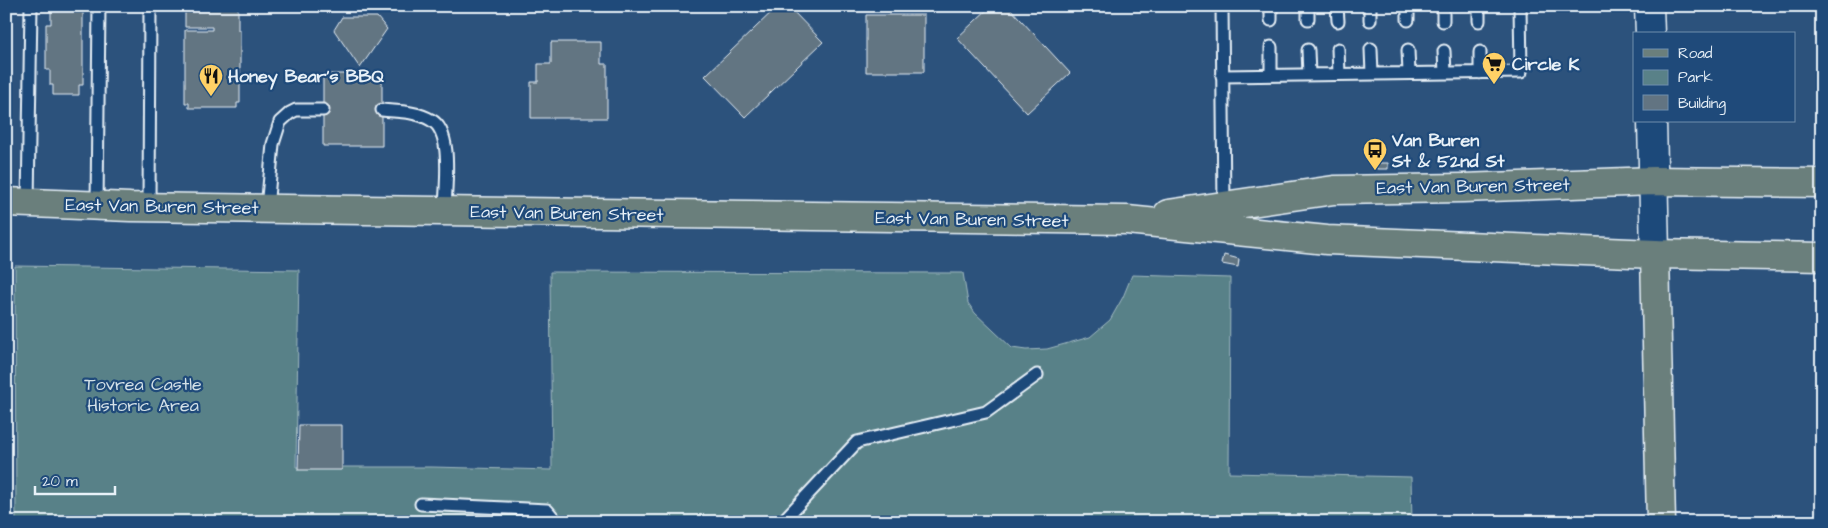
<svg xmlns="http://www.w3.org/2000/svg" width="1828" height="528" viewBox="0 0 1828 528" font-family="'Architects Daughter',sans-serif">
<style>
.green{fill:#598188;stroke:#a0b9c0}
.building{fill:#627482;stroke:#e8f1f8}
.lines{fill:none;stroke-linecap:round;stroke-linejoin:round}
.lane-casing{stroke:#e8f1f8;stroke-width:15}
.secondary-casing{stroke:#e8f1f8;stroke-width:31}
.primary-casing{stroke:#e8f1f8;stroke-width:31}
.highway-casing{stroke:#e8f1f8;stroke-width:31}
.lane{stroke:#1f4a7a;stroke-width:11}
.secondary{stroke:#1f4a7a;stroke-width:28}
.primary{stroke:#6b7f7c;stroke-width:28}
.highway{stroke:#6b7f7c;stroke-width:28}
.labels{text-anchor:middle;stroke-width:4.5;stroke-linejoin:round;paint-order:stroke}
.poi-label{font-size:18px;font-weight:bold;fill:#e8f1f8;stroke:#1f4a7a;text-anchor:start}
.street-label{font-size:18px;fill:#e8f1f8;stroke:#1f4a7a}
.park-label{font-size:18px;fill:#d3e0e7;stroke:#1f4a7a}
</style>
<rect width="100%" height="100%" fill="#2c527c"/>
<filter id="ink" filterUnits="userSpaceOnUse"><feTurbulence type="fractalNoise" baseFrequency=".02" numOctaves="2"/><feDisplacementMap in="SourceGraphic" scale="10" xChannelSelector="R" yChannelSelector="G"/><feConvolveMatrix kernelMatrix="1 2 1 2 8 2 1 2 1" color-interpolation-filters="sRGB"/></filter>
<g filter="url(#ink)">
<path class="green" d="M15,266l284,4 -3,197h136l120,3 -2,-198 413,1 5,30 7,10 37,35 14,2 21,-1 43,-12 20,-17 13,-23 9,-22 98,3 -1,195 182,4 1,45h-1396z"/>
<path class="building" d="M51,6h32v79h-4v10h-26v-10h-3v-15h-4v-46h5z
M185,6l53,1v23h2v73h-3v5h-48v-5h-4v-73h27v-3h-27z
M778,6h10l35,36 -78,75 -40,-41z
M991,6h17l62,67 -43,40 -70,-75z
M866,15h58v57h-58z
M342,17h35l10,12 -27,39 -26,-38z
M551,42h50v22h6v54h-76v-36h7v-18h13z
M323,74h59v72h-59z
M1373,163h15v6h-11z
M1224,255l15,4 -1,8 -16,-3z
M299,425h43v45h-44z"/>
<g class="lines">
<defs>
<path id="lane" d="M1222,6l2,200
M1271,6v14
M1308,6v13
M1337,6l1,15
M1370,6v14
M1408,6v14
M1443,6v15
M1479,6v15
M1271,47v28
M1338,49l1,25
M1371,49l1,25
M1308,50l1,25
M1408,50l1,23
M1444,51l1,22
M1480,52v21
M1222,76l299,-4 -1,-66
M382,110c16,2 34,1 49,10 23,12 14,68 14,91
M28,203l3,-197
M97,206l2,-200
M149,207l1,-201
M267,208l6,-64 7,-22 10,-9 6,-3h27
M421,504l126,6 10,12
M782,522l75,-80 129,-30 51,-37"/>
<path id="secondary" d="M1649,6l1,28
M1652,121l3,133"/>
<path id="primary" d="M6,202l124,5 997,13 200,20 328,14 167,3
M1168,214l166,-24 129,-2 191,-7 168,2"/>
<path id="highway" d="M1655,254l6,268"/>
</defs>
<use href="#lane" class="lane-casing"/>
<use href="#secondary" class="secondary-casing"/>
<use href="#primary" class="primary-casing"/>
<use href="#highway" class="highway-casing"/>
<use href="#lane" class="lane"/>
<use href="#secondary" class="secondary"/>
<use href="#primary" class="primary"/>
<use href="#highway" class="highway"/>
</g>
</g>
<defs>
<symbol id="supermarket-pin" viewBox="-11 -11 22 30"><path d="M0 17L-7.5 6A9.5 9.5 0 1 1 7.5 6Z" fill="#ffd166" stroke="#1f4a7a"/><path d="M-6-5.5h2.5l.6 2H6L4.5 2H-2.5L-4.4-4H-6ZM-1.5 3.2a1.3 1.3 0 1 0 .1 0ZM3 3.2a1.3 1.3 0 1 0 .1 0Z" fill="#111"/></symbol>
<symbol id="restaurant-pin" viewBox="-11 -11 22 30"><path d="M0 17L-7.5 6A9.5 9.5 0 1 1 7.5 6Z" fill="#ffd166" stroke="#1f4a7a"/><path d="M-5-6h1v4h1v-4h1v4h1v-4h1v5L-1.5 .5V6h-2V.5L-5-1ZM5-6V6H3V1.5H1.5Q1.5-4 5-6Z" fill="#111"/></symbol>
<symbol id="bus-pin" viewBox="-11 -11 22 30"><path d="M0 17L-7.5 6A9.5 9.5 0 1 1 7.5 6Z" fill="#ffd166" stroke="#1f4a7a"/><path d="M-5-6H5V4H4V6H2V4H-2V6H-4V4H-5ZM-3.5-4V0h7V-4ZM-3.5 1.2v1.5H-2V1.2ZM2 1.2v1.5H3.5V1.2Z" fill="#111"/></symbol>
</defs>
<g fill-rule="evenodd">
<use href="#supermarket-pin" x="1480" y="50" width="28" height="38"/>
<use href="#restaurant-pin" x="197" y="62" width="28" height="38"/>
<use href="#bus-pin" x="1361" y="136" width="28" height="38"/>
</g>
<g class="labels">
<g class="poi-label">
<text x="1512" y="70">Circle K</text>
<text x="228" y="82">Honey Bear's BBQ</text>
<text x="1392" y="146">Van Buren<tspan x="1392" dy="21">St &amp; 52nd St</tspan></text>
</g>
<g class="street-label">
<text transform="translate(1473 186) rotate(-1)" y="6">East Van Buren Street</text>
<text transform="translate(162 206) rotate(1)" y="6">East Van Buren Street</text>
<text transform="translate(567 213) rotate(1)" y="6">East Van Buren Street</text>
<text transform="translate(972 219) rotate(1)" y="6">East Van Buren Street</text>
</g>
<g class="park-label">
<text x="143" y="390">Tovrea Castle<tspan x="143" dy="21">Historic Area</tspan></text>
</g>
</g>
<rect width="1828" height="528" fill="none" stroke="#1f4a7a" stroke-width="25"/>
<rect x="12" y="12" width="1803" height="503" fill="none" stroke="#e8f1f8" stroke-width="2" filter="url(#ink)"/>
<rect x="1633" y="32" width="162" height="90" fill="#1f4a7a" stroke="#6f8dac"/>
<rect x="1643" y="49" width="25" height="8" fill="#6b7f7c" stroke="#6f8dac"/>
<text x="1678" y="58" font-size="15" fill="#e8f1f8">Road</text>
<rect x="1643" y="70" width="25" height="15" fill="#598188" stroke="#6f8dac"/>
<text x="1678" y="82" font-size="15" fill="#e8f1f8">Park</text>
<rect x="1643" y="95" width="25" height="15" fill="#627482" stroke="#6f8dac"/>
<text x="1678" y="108" font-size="15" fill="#e8f1f8">Building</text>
<path d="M35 486v8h80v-8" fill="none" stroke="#e8f1f8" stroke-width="2.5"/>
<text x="42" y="486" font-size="15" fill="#e8f1f8" stroke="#1f4a7a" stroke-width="4" paint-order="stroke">20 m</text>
</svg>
